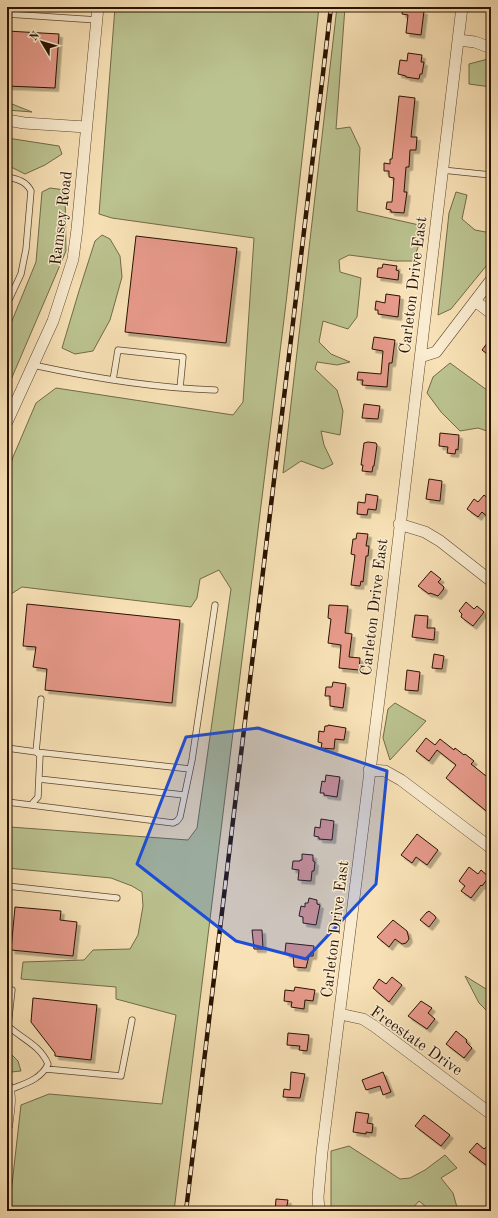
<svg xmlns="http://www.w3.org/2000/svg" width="498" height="1218" viewBox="0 0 498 1218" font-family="'Old Standard TT',serif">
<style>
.green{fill:#bbc390;stroke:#726a48}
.building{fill:#e79a8b;stroke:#291200;filter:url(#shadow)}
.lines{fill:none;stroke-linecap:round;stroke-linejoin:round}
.lane-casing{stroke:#5d462e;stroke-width:7}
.street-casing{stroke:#5d462e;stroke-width:12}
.lane{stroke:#faecd0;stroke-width:5.5}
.street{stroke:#faecd0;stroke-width:11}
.rail-casing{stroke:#291200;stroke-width:4.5}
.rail{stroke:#faecd0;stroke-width:3;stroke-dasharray:9;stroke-linecap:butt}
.marked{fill:#1d4ed8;fill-opacity:0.2;stroke:#1d4ed8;stroke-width:3;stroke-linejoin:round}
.labels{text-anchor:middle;stroke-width:3;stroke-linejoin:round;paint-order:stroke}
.street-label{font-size:16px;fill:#291200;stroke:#faecd0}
</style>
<defs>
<filter id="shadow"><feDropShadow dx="3.5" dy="3.5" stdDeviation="0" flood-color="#0004"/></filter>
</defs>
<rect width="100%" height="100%" fill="#f8e1b6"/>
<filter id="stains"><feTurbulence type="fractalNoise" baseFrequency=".005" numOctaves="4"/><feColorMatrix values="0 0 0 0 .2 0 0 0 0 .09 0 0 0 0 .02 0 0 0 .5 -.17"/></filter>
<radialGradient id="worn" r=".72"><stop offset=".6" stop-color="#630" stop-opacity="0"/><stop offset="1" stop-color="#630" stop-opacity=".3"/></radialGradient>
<path class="green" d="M115,7h204l-33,296 -112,908h-165l12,-106 28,-11 113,10 14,-89 -60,-16v-12l-95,-8 2,-17 61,-2 9,-10 37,-1 8,-14 5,-29 -1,-14 -10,-6 -21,-8 -104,-10v-33l3,-8 178,13 9,-12 34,-239 -12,-19 -19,9 -3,19 -6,9 -169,-20 -11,7 -4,21v-137l6,-21 23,-54 20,-15 177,27 10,-13 11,-164 -142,-20 -13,-4z
M337,7h8l-9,122 14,-2 10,21 -3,63 62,14 1,17 -7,19h-18l-46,-6 -10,5 1,12 21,6 -4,39 -9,12 -25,-8 -4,21 12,12 19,8 -13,3 -20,-3 -2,7 22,21 6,21 -3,24 -19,-4 3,14 9,19 -10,5 -22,-8 -18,12z
M488,59l3,1v27l-22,-3v-20z
M7,102l25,10 -25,-2z
M7,138l52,8 3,8 -17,11 -20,9 -18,-9z
M50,188l15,2 1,61 -59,138v-56l29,-71 6,-70z
M456,192l11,3 -5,24 13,11 16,3v27l-40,49 -13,6 11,-102z
M102,235l8,4 10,17 2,21 -12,43 -17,31 -18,3 -13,-6 17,-57 16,-50z
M450,363l41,30v37l-1,2 -12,-4 -18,3 -19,-19 -14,-19 6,-16z
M395,703l31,18 -36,39 -7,-22 5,-29z
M465,976l26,16v23l-12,-12z
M7,1050l11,11 3,10 -10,1 -4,-6z
M349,1146l51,33 10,-1 15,-8 20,-15 12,13 -16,10 12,15 5,18h-27l-12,-10 -9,10h-79v-60z"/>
<path class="building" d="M403,7h8l-1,2 14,2 -3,24 -15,-2 2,-18 -6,-1z
M7,31l52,3 -4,54 -48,-2z
M408,53l14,2 -1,7h3l-2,12h-2l-1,5 -13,-2v-1l-8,-2 2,-14 7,1z
M399,96l16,2 -4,39h6l-1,13h-6l-1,17h-3l-2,25h3l-3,21 -13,-1v-2l-5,-1 1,-7h5l2,-24 -5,-1v-6h-5v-8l6,1v-5h2z
M136,236l101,12 -11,95 -101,-11z
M383,264l14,2 -1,4 3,1 -1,9 -21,-3 1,-9h4z
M386,294l14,2 -2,21 -20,-3v-4h-3l1,-9 9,2z
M374,337l21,3 -3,23h-3l-2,24 -25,-2 1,-5h-6l1,-8 23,2 2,-23 -11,-2z
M491,338v19l-9,-7z
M364,404l16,2 -2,13 -16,-1z
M440,433l19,2 -1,15 -2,-1 -1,5 -8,-1 1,-6 -9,-1z
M368,442l8,1 1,2 -3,21h-1l-1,6 -10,-1 1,-6h-2l3,-22z
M429,479l13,2 -2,20 -14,-2z
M366,494l12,2 -2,14 -8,-1 -1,6 -10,-1 1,-12 7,1z
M484,495l7,6v19l-9,-8 -4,5 -11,-8 7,-10 4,3z
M357,533l11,1 -2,12h3l-1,10h-2l-3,26 -2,-1 -1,5 -9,-1 4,-30 -4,-1 2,-15h3z
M431,571l10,8 -3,3 6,5 -1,3 -5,6 -8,-3 -1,1 -11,-8z
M466,602l8,7 3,-3 7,6 -11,14 -12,-9 1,-3 -3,-3z
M27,604l153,16 -8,83 -127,-13 2,-21 -14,-2 3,-20 -13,-1z
M329,605l19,1 -3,27 7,1 -3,23 11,1 -1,12 -20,-2 2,-23 -13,-2 3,-24 -3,-1z
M415,615l13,1 -1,12h8l-1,12 -22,-3z
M434,654l10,2 -2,13 -10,-1z
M407,670l13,2 -2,19 -13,-1z
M333,682l13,2 -3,24 -13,-2v-10h-5l1,-9h6z
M328,725l18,3 -2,12 -9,-1 -1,10 -13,-1 1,-5 -4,-1 1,-11 5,1 1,-6h3z
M426,738l9,7 5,-6 14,11 1,-2 9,7 1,-1 9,7 -3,3 20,16v35l-45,-37 10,-13 -19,-15 -8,11 -13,-10z
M326,775l14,2 -3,20 -13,-2v-2h-4l2,-12 3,1z
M321,819l13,2 -2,19 -13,-1v-2l-5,-1 1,-9 5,1z
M417,834l21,16 -11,15 -11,-8 -4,6 -11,-8z
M302,854l11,1v6l2,1 -1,9h-2l-1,10 -13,-1 1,-10 -7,-1 1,-8h7v-1h2z
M469,867l9,7 3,-4 8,7 -7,9 -1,-1 -10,13 -10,-7 4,-5 -6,-5z
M309,898l8,2v4l3,1 -4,20 -13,-2v-6l-4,-1 2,-10 4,1v-4h3z
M15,907l46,4 -1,9 17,2 -4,34 -62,-6z
M429,911l6,5 1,2 -7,9 -9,-7 7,-8h1z
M393,920l14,11 2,8 -3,4 -4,1 -7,-5 -6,8 -12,-10z
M252,930h10l1,19h-9z
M286,943l28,3 -1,10h-4l-3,12 -12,-1 -1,-12 -7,-1 -1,-2z
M392,977l10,8 -13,17 -16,-14 6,-9 7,5z
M295,987l20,3 -2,11 -8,-1 -1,9 -13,-2 1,-5 -8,-1 1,-11 9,1z
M33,998l64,7 -6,55 -36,-4v-3l-24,-31z
M421,1001l11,7 -4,5 7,6 -8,10 -19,-13z
M456,1031l11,9 -1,2 6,6 -8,10 -18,-14z
M288,1033l21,2 -2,16 -8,-1 1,-4 -13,-1z
M291,1072l14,2 -5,24 -17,-1 1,-8 6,1z
M383,1072l8,20 -8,3 -3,-9 -14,4 -4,-10z
M356,1112l13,2 -2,9 6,1 -1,9 -6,-1v2l-13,-2z
M424,1115l26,20 -9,11 -26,-20z
M477,1143l7,6 2,-2 5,4v18l-22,-17z
M276,1199l12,1 -2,11h-11z"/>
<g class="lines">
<defs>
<path id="lane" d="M7,14l90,6
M442,170l49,5
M7,177c10,2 19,4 24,14l-5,58 -5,25 -14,30
M33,365c60,13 121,23 182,25
M113,380l5,-30 65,7 -3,31
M41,699l-5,53 154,17
M7,748l29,4 4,3 -2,42 -7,8 -24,-3
M39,779l145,16
M31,805l142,18 4,-2 3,-4 12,-57 23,-155
M7,886l110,12
M7,989l5,1 -4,36c14,13 32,19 40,38 -7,16 -25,20 -39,26
M46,1069l75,7 11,-56"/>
<path id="street" d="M458,40l17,2 16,6
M7,120l17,3 62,4
M475,301l16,12
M420,357l16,-5 55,-72
M7,422l46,-101 20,-62 4,-30 21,-222
M399,524l26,8 15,9 51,40
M369,770l16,1 16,9 90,68
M340,1014l23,5 11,7 117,88
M7,1086c5,12 1,26 0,39
M319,1211l-1,-14 4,-45 65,-516 75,-629"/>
</defs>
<use href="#lane" class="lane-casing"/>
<use href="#street" class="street-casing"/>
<use href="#lane" class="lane"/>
<use href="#street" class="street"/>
<defs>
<path id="rail" d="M186,1211l145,-1204"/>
</defs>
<use href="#rail" class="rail-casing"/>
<use href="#rail" class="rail"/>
</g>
<path class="marked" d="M258,728l129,43 -11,113 -70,75 -70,-18 -99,-77 49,-127z"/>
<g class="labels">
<g class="street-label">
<text transform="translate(60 218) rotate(-83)" y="6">Ramsey Road</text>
<text transform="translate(412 285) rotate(-83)" y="6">Carleton Drive East</text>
<text transform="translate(373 607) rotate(-83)" y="6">Carleton Drive East</text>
<text transform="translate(334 929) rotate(-83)" y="6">Carleton Drive East</text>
<text transform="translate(417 1040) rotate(35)" y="6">Freestate Drive</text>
</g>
</g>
<rect width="498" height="1218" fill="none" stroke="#f8e1b6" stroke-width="24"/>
<rect x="8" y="8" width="482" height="1202" fill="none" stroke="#291200" stroke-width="2"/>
<rect x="12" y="12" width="474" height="1194" fill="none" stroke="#291200"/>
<g transform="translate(42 42) rotate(308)" stroke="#faecd0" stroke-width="3" paint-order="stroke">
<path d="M0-3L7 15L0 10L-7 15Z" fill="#291200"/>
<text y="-6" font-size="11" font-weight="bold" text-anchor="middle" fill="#291200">N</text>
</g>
<rect width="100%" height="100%" filter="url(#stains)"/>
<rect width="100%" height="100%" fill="url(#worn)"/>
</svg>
